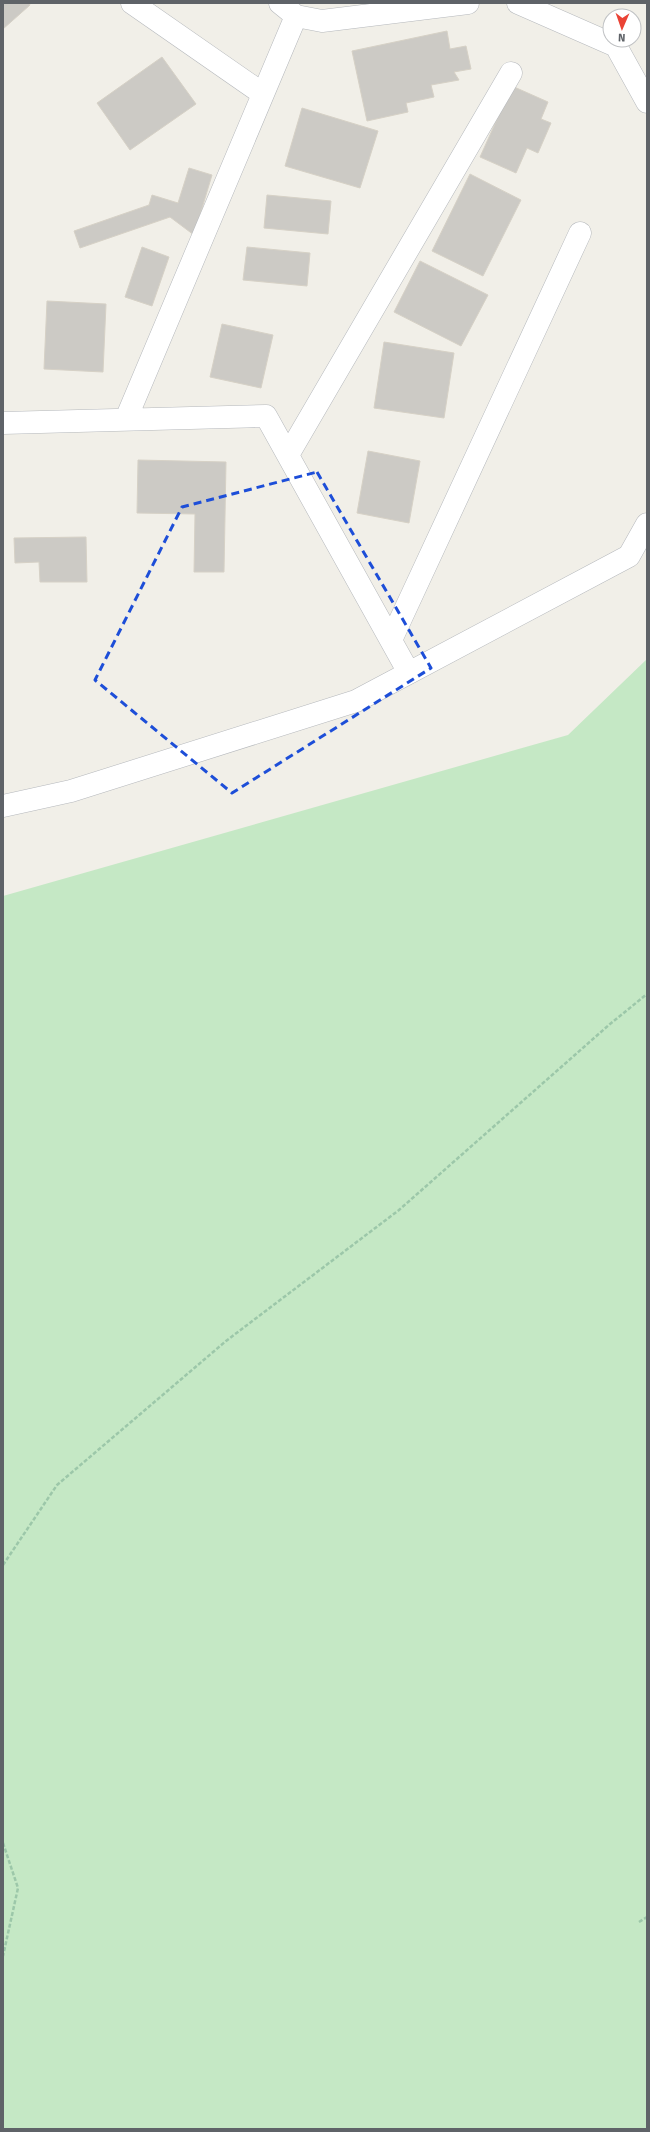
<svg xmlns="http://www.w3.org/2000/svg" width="650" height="2132" viewBox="0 0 650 2132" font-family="'Fira Sans',sans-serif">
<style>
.green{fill:#c5e8c5}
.building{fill:#cccac5;stroke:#d6d1c6}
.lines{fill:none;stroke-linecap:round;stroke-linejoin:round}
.minor-casing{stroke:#b5b8bc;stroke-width:23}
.path{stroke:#9cc7a9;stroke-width:2.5;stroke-dasharray:4 2;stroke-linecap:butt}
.minor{stroke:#fff;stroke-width:22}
.marked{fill:none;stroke:#1d4ed8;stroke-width:3;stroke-dasharray:8 5;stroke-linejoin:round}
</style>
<rect width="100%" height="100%" fill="#f1efe8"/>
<path class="green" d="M647,659v1470h-644v-1233l565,-161z"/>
<path class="building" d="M3,3h26l1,2 -27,24z
M447,31l3,18 16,-3 5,23 -17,3 5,8 -28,5 3,12 -28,6 2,9 -41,9 -15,-70z
M162,57l34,47 -66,46 -33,-47z
M512,86l36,16 -7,17 10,4 -13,30 -11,-5 -11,25 -36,-16z
M302,108l76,23 -18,57 -75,-22z
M189,168l23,7 -18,60 -24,-18 -90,31 -6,-17 75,-26 3,-10 26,8z
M470,174l51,26 -38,76 -51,-25z
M267,195l64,6 -3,33 -64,-6z
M142,247l27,10 -17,49 -27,-9z
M247,247l63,6 -3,33 -64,-6z
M420,261l68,34 -27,51 -67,-34z
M47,301l59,3 -3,68 -59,-3z
M222,324l51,11 -12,53 -51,-11z
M384,342l70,11 -10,65 -70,-10z
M368,451l52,10 -11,62 -52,-10z
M138,460l88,2 -2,110h-30l1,-58 -58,-1z
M86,537l1,45h-47l-1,-20 -24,1 -1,-25z"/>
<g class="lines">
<defs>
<path id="minor" d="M132,3l131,91
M280,3l16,13 26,5 146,-18
M518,3l98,43 31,56
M126,419l170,-403
M3,423l263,-7 143,257
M288,455l223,-382
M391,640l189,-407
M3,806l68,-15 285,-90 273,-145 18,-32"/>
</defs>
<use href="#minor" class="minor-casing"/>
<path class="path" d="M3,1565l54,-80 169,-144 173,-131 211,-186 37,-30
M3,1843l15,45 -15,68
M639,1922l8,-5"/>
<use href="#minor" class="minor"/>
</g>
<path class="marked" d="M317,472l114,196 -199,125 -137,-113 87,-173z"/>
<rect width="650" height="2132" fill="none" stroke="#5f6368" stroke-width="8"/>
<g transform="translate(622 28) rotate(182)"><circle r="19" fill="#ffffff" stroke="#bfc1c3"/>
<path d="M0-3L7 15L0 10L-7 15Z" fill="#ea4335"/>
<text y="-6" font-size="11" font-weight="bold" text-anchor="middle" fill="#5f6368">N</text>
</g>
</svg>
